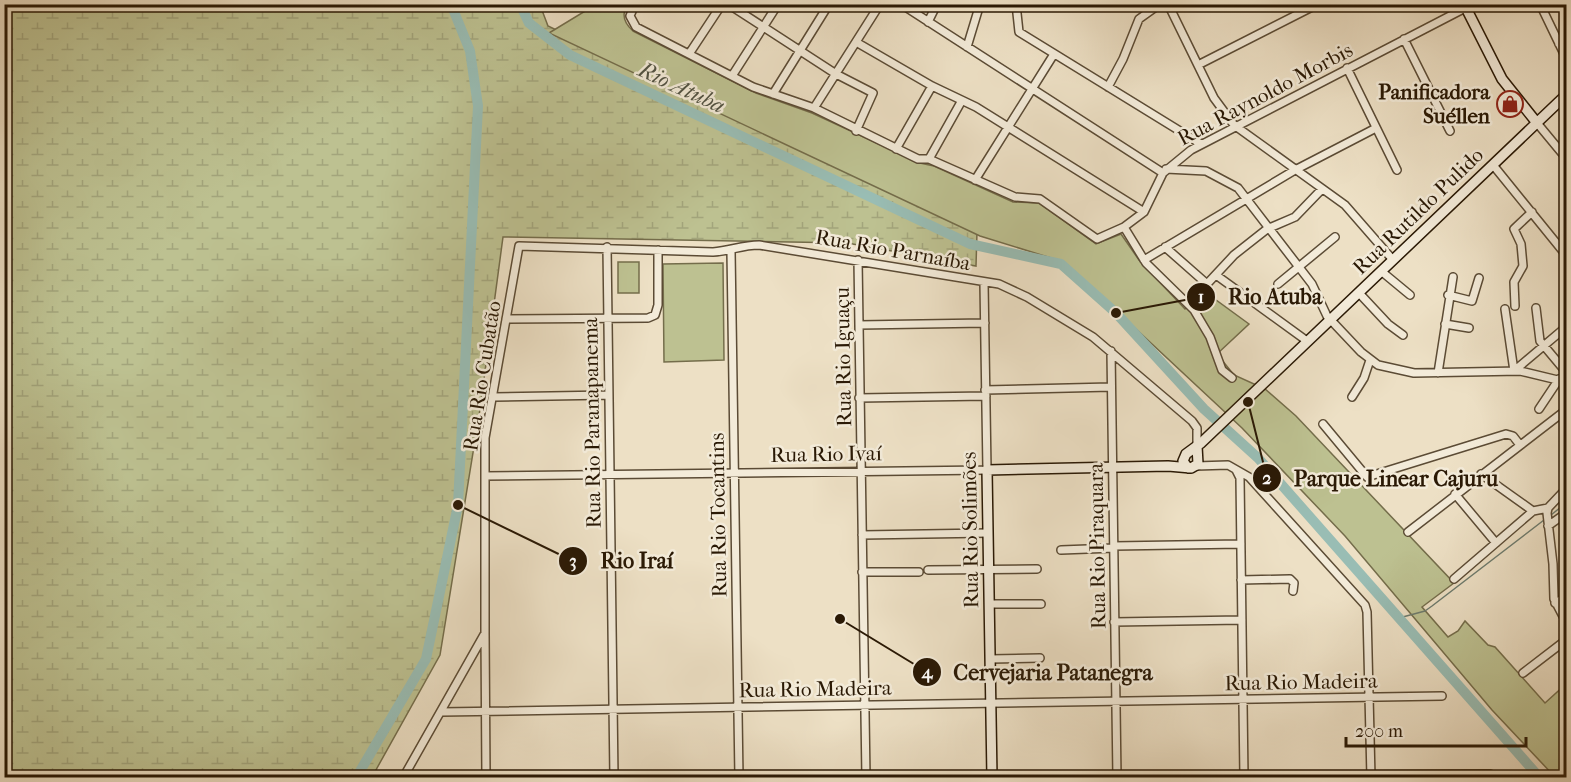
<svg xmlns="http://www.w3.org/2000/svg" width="1571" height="782" viewBox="0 0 1571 782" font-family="'IM FELL French Canon',serif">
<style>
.wetland{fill:url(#wetland-marsh);stroke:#746d4b;stroke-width:1.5}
.green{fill:#bdc191;stroke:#746d4b;stroke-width:1.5}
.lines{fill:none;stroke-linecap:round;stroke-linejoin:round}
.stream{stroke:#6d7b6e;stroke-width:1.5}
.river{stroke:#99bdb4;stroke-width:10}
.street-casing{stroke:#5b4b35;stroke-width:10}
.secondary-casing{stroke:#2a1905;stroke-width:12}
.street{stroke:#f3ebd9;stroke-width:7}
.secondary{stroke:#f3ebd9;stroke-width:9}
.labels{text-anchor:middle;stroke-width:5;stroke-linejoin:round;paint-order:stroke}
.poi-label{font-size:21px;font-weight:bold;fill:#2a1905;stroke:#f3ebd9;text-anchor:end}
.street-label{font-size:21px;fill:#2a1905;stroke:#f3ebd9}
.water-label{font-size:22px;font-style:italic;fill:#515242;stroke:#f3ebd9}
.leader{fill:none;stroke:#2a1905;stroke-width:2}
.callout-dot{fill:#2a1905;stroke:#f3ebd9;stroke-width:2}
.mark-label{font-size:18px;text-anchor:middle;font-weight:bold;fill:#fff}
.callout-label{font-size:22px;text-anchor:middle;font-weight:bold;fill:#2a1905;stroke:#f3ebd9;stroke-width:5;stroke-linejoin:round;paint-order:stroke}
</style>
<defs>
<pattern id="wetland-marsh" width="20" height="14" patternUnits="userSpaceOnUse" patternTransform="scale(1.5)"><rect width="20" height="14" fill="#bdc191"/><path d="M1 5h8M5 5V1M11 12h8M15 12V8" fill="none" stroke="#a3a57c"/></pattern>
</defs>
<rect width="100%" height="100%" fill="#ede0c5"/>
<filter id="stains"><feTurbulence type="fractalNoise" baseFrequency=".00333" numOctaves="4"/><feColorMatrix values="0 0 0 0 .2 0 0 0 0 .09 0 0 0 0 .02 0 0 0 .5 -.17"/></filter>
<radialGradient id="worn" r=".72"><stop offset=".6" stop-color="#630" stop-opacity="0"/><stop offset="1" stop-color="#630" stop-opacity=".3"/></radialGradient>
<path class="wetland" d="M5,5h535l8,21 429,206 -1,34 -129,-23 -344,-6 -24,179 -39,239 -68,122 -367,1z"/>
<path class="green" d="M595,5h32c-6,10 -3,18 6,26l123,62 56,20 108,50 14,3 79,36 26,1 57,41 25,-10 18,26 46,49 20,-17 44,32 -32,30 17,21 31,14 31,27 158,167 -32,24 26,30 10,-6 7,-10 23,24 7,2 50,56 21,-19v93h-11l-63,-67 -147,-174 -103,-108 -178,-166 -84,-26 -431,-203z
M618,262h21v31h-21z
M723,263l1,97 -60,2 -1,-98z"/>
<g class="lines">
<path class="stream" d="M1551,515l15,-12
M1399,618l26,-7 7,-5 112,-86"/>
<path class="river" d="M520,4l9,19 41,32 400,189 91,20 55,49 88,96 54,49 282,320
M356,778l70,-119 32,-154 20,-399 -8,-55 -19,-47"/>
<defs>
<path id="street" d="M635,4l-5,12 6,11 117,60 61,21 104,51h11l86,38 25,2 57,40 27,-12 20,-15 19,-39 28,-23 282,-146
M728,4l108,70 37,19 -17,38
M901,4l262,169
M1016,4l3,28 182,112
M1168,4l46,94 20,27 111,80 48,55
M1540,4l26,54
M928,22l9,-18
M1404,39l46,92
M856,42l76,44 44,21 168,105
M1559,44l7,-6
M967,47l13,-43
M689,54l33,-50
M1198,65l120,-61
M1347,68l50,102
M732,76l46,-72
M1108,87l15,-28 16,-40 21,-15
M773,94l56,-90
M814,108l66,-104
M1537,123l29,35
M896,149l36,-63
M929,159l32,-57
M1493,165l73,90
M1166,169l40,2 32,17 74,96 15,32 34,36 17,13 36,8 106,-2 46,11
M975,180l79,-126
M1124,227l22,36 48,47 16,27 12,33 10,8
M607,247l7,531
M1165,247l42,37 27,-29 33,-26 28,-12 27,-28
M731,251l8,527
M858,260l8,518
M1144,260l151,-90 81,-42
M1381,271l29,24
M1216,275l91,66
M1278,284l57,-47
M1359,293l29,31 15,11
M1448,295l24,6 7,-23
M1515,306l-1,-24 9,-16 -2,-22 -7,-15 18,-17
M1536,308l4,33 26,31
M1505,309l9,62
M506,319l142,-1 7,-3 3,-10v-55
M1445,324l24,4
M859,325l126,-2
M1111,351l6,427
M1514,371l52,-44
M1438,373l15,-96
M985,390l126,-3
M494,397l114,-2
M1352,397l12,-19 6,-18
M859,398l127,-2
M1539,409l20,-30
M1323,424l44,53 139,-43 7,2 7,9
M1196,466l32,-1 21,12 116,128 2,7 4,166
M1236,470l4,8 4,300
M1481,474l52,37
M485,476l502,-6 -3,-187
M1566,489l-18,19 -1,5 6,51 1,35 12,23
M1455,494l41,49
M1548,526l18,-13
M1408,532l158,-122
M862,535l126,-2
M1114,546l127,-2
M1061,550l53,-2
M928,570l109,-1
M862,572h57
M1454,579l79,-68 15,-3
M1241,580l49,-1 4,4 -1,8
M1555,603l11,-6
M990,604h51
M1114,622l128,-2
M485,633l1,145
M990,659l50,-1
M1523,673l43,-33
M441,712l1001,-16
M1371,775l119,-1 6,4
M403,778l82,-145v-195l34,-192 194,6c17,-1 29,-7 46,-7l240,39 28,13 66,40 99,84 5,7v18"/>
<path id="secondary" d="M1464,4l38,75 35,44
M1188,468l-5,-7 3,-7 15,-11 365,-348
M992,778l-5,-308 181,-4 23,2 7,-4 -1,-18"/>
</defs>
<use href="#street" class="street-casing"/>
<use href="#secondary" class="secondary-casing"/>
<use href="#street" class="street"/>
<use href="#secondary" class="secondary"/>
</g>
<defs>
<symbol id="shop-ring" viewBox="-11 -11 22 22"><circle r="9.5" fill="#f3ebd9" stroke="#8f2418" stroke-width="1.5"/><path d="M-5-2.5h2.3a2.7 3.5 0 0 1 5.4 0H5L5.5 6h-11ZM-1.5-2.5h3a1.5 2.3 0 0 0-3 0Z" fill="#8f2418"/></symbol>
</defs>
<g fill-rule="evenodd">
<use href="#shop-ring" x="1495" y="89" width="30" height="30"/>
</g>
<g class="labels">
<g class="poi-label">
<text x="1490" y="99">Panificadora<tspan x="1490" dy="24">Suéllen</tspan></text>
</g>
<g class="street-label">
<text transform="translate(1265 94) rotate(-28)" y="7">Rua Raynoldo Morbis</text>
<text transform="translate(1418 211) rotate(-44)" y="7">Rua Rutildo Pulido</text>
<text transform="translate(893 250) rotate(10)" y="7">Rua Rio Parnaíba</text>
<text transform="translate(843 357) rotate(-91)" y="7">Rua Rio Iguaçu</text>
<text transform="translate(482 376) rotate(-81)" y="7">Rua Rio Cubatão</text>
<text transform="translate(592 423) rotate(-91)" y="7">Rua Rio Paranapanema</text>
<text transform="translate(826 454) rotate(-1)" y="7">Rua Rio Ivaí</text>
<text transform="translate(718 515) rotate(-91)" y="7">Rua Rio Tocantins</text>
<text transform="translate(970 530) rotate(-91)" y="7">Rua Rio Solimões</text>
<text transform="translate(1097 546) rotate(-91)" y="7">Rua Rio Piraquara</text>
<text transform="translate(1301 682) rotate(-1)" y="7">Rua Rio Madeira</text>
<text transform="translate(815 689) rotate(-1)" y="7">Rua Rio Madeira</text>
</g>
<g class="water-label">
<text transform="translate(682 87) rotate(25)" y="8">Rio Atuba</text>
</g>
</g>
<path class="leader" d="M1116 313L1201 297M1248 402L1267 478M458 505L573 561M840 619L927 672"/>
<g class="callout-dot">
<circle cx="1116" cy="313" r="6"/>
<circle cx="1248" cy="402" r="6"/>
<circle cx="458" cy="505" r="6"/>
<circle cx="840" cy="619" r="6"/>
<circle cx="1201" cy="297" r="15"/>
<circle cx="1267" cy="478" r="15"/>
<circle cx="573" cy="561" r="15"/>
<circle cx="927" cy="672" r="15"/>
</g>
<g class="mark-label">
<text x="1201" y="303">1</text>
<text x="1267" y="484">2</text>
<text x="573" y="567">3</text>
<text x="927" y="678">4</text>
</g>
<g class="callout-label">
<text x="1275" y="304">Rio Atuba</text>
<text x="1396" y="486">Parque Linear Cajuru</text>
<text x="637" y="568">Rio Iraí</text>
<text x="1053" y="680">Cervejaria Patanegra</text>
</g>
<rect width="1571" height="782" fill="none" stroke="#ede0c5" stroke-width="24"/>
<rect x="6" y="6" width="1559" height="770" fill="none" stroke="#2a1905" stroke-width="3"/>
<rect x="12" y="12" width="1547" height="758" fill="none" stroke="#2a1905" stroke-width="1.5"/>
<path d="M1346 737v9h180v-9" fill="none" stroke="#2a1905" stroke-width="3"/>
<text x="1355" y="737" font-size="18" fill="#2a1905" stroke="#f3ebd9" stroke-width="4.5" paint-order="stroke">200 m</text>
<rect width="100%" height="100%" filter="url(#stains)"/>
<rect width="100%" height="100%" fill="url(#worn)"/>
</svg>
